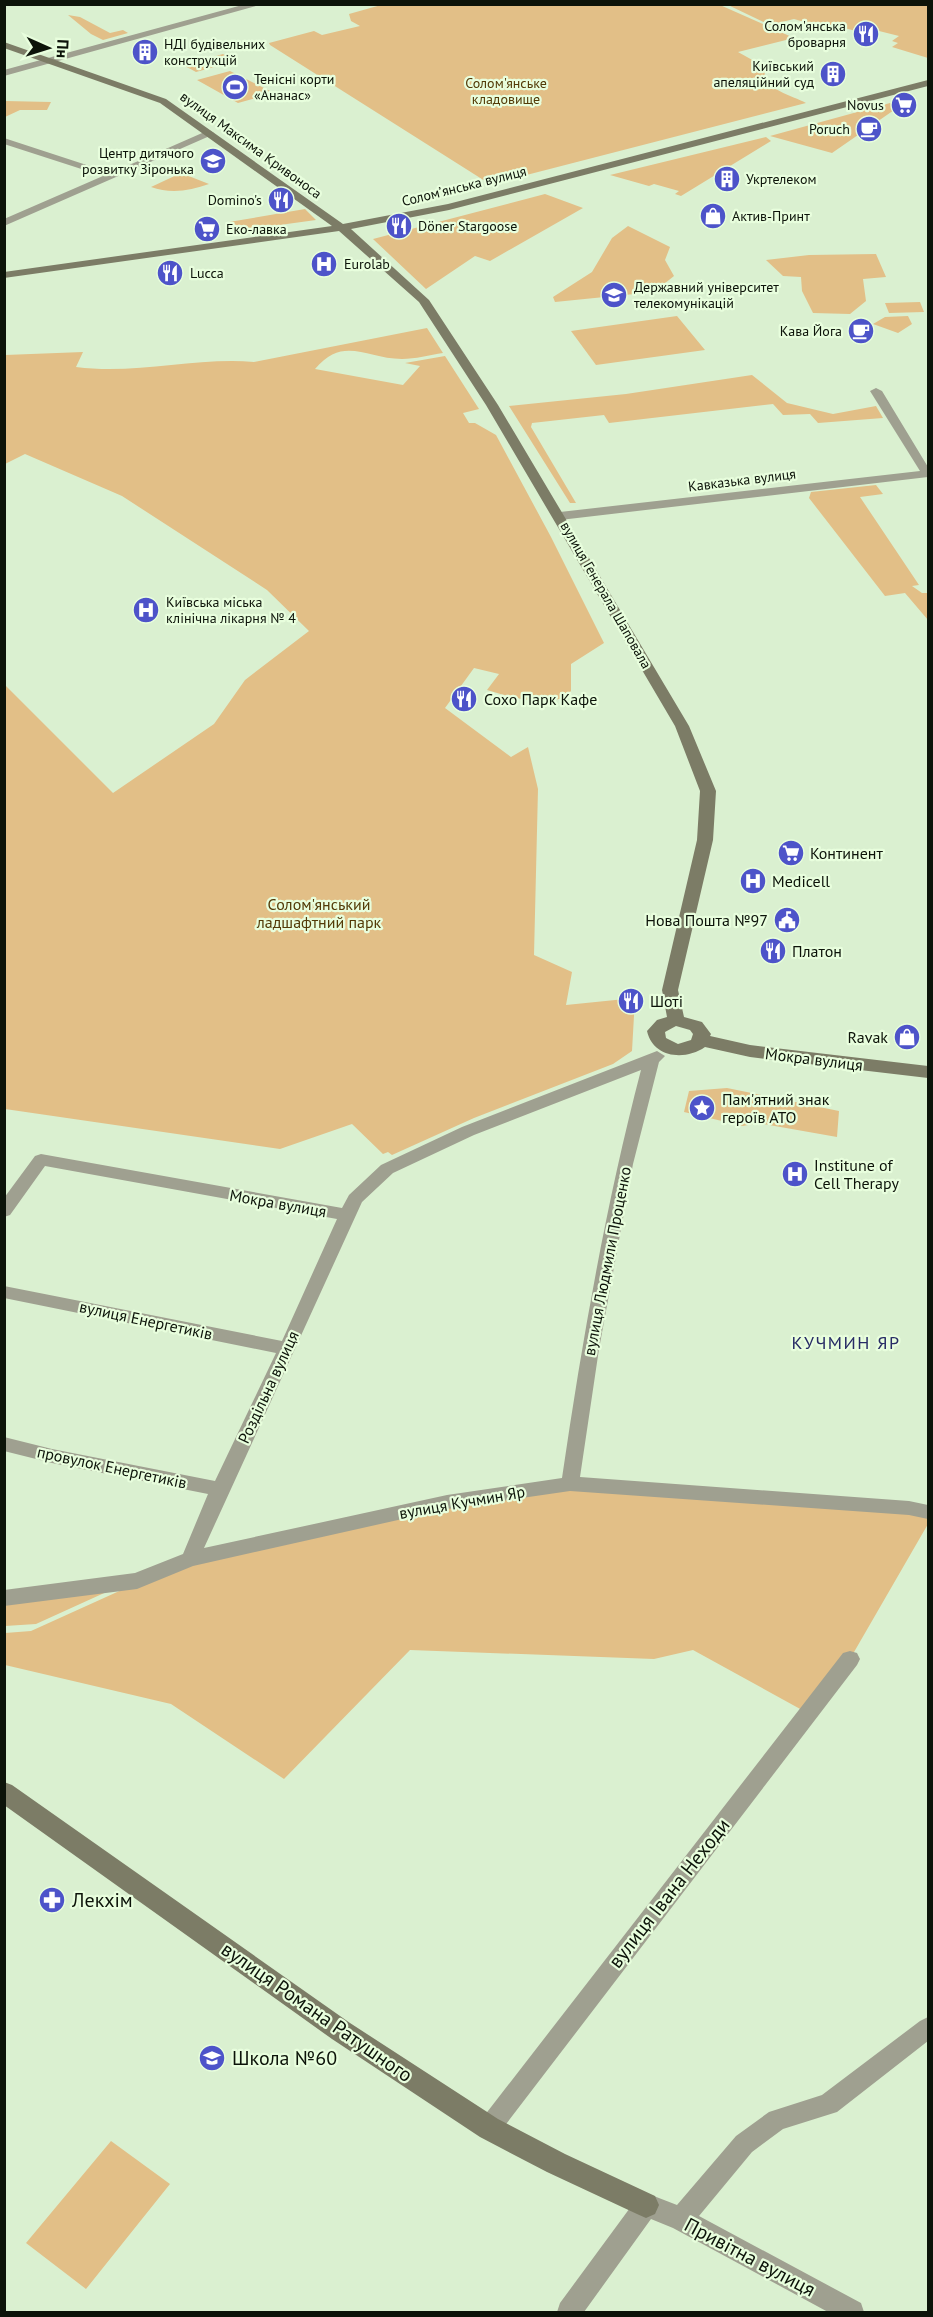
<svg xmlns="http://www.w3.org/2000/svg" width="933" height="2317" viewBox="0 0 933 2317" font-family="'PT Sans',sans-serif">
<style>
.green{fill:#e2bf87}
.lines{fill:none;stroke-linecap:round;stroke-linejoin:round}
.street{fill:#9fa090;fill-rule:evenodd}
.secondary{fill:#7c7c66;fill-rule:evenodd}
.labels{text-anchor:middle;stroke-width:4.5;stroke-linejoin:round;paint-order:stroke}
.far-poi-label{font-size:14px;fill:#0c1309;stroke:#e8fedd;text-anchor:start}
.far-park-label{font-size:14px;fill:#533a07;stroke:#e8fedd}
.far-street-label{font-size:14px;fill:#0c1309;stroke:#e8fedd}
.poi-label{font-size:16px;fill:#0c1309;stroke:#e8fedd;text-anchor:start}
.park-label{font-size:16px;fill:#533a07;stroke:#e8fedd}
.street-label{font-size:16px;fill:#0c1309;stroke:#e8fedd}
.neighbourhood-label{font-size:18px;letter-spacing:1.5px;fill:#272b65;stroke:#e8fedd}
.near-street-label{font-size:20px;fill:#0c1309;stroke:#e8fedd}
.near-poi-label{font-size:20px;fill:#0c1309;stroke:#e8fedd;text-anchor:start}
</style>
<rect width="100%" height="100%" fill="#daf0d0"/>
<path class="green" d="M396,4l324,1 74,33 -56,14 27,15c-5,22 26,28 41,36l-299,77 -6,-3 -16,4 -215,-136 -1,-2 45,-12 8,4 38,-9 -9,-5 -2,-7 32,-9z
M728,5h200v53l-36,-11 6,-4 -6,-2 7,-5 -36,-9 -7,4 -20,-5 -7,3 -35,-10 -24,6z
M68,15l12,2 30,16 13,-3 5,3 -25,7 -12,-6z
M223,54l13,7 -40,11 -13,-7z
M230,71l44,22 -36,10 -41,-23z
M5,101l46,1 -4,8h-27l-15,7z
M890,103l7,5 -65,45 -62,-17z
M766,137l5,4 -90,55 -6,-2 4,-3 -25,-7 -5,2 -39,-11z
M181,173l28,11c-19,7 -39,10 -58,3z
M545,194l38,14 -93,53 -15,-5 -49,33 -53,-50z
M305,209l11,11 -81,11 -6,-9z
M628,226l42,21 -5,13 9,16 -20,16 -99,10 -2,-5 39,-25 20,-34z
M876,254l10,23 -23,2 3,22 -16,13 -37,-1 -11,-22 -1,-14 -18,-1 -17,-16 43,-5z
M920,302l4,10 -35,1 -4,-10z
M677,316l28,34 -109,15 -25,-34z
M908,316l4,8 -14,9 -25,-9 12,-7z
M427,328l16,25c-13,2 -28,6 -41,6 -36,0 -58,-24 -87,10l88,16 17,-19 -15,-3 40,-7 34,53 -16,4 6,10h6l21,12 55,102 53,106 -33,21v27c-3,2 -8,7 -12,8 -21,7 -52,-3 -72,-9l12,-16 -25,-6 -29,40 66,49 17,-10 10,42 -4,166 38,17 -6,33 69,-7 -3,53 -19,13 -139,54 -82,37 -4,-3 -5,2 -31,-30 -72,25 -275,-40v-424l108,108 101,-69 31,-44 64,-49 -42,-41 -145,-94 -97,-42 -20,10v-109l78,-3 -7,15c60,8 120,-10 178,-5z
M752,375l35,28 46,11 43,-8 7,12 -65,5 -8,-9 -27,1 -10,-11 -164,19 -5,-8 -72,8 -1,4 45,76h-6l-61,-97 117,-12z
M876,485l7,9 -23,3 59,88 -7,1 10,7h6v27l-23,-27 -20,3 -76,-98 2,-6z
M727,1088l112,23 -2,26 -79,-14 -15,3 -59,-14 5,-21z
M570,1484l339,24 19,4v12l-78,135 -48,51 -109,-60 -39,9 -244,-9 -126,129 -113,-75 -166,-39v-32l26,-2 159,-72z
M124,1584l-88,40 -31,2v-24z
M111,2141l59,43 -84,105 -60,-46z"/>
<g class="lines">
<path class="street" d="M246,4h17l-259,72v-6z
M209,130l5,3 -2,2 -208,91v-7l99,-43 -99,-32v-6l107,35z
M876,388l6,3 46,76v10l-368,43 -6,-4 6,-4 360,-41 -50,-80z
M657,1051l8,5 -6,6 -26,102 -34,185 -19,128 329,24 19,4v14l-19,-4 -339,-24 -123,18 -254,57 -56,23 -133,17v-16l131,-17 48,-19 25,-60 -156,-31 -48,-12v-14l48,12 163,32 61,-128 -272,-55v-12l278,55 55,-122 -292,-53 -35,49 -6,2v-19l31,-42 6,-2 301,54 7,-13 32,-30 81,-38zM641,1070c-35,134 -59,271 -79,408l-115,17 -243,53 158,-346 31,-29 81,-38z
M850,1651l7,2 3,6 -3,6 -360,471 -8,3 -8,-3 -4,-8 4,-8 362,-467z
M928,2017v24l-91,71 -54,17 -31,23 -53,64 162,87 3,9h-36l-155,-84 -22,-9 -67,93h-27l3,-9 78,-106 8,-4 31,12 59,-69 33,-24 53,-17 98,-74z"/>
<path class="secondary" d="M4,42l162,57 177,125 105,-20 480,-124v6l-479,124 -98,19 78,71 69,105 191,321 27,65 -3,49 -35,150 6,27 18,5 9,12 -1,2 40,9 178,21v12l-178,-21 -45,-10c-20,14 -52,11 -58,-16l10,-11 10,-3 -5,-27 35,-150 3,-49 -25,-65 -189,-321 -67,-103 -80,-71 -335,47v-6l328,-46 -172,-123 -156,-55zM676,1026l14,4 3,4 -2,6 -13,4 -12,-6 -1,-6z
M4,1782l8,3 338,238 148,96 67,35 90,42 4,9 -4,9 -9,4 -9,-4 -90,-42 -67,-35 -148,-98 -328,-234z"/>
</g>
<defs>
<symbol id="restaurant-disc" viewBox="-11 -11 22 22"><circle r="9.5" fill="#4d53c9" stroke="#e8fedd"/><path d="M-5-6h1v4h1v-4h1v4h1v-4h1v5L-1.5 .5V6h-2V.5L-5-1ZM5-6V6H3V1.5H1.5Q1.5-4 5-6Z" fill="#fff"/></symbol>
<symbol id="building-disc" viewBox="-11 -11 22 22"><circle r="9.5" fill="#4d53c9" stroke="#e8fedd"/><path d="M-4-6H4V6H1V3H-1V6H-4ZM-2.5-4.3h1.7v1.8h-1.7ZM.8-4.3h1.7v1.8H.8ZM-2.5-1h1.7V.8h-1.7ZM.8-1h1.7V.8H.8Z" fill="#fff"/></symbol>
<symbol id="stadium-disc" viewBox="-11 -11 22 22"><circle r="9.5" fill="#4d53c9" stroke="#e8fedd"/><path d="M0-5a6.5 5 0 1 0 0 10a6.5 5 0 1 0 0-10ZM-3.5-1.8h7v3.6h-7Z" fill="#fff"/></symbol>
<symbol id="supermarket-disc" viewBox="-11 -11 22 22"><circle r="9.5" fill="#4d53c9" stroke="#e8fedd"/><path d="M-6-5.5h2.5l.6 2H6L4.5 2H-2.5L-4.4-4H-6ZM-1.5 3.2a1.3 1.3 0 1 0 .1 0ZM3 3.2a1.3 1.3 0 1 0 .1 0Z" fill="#fff"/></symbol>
<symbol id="cafe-disc" viewBox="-11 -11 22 22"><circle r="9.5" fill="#4d53c9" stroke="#e8fedd"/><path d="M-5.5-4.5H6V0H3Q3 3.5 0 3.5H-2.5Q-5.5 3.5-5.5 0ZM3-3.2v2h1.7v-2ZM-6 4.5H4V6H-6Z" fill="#fff"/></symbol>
<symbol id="school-disc" viewBox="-11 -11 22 22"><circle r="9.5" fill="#4d53c9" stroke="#e8fedd"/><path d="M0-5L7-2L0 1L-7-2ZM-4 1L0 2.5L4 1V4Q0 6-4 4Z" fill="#fff"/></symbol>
<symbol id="shop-disc" viewBox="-11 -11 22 22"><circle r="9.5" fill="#4d53c9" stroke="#e8fedd"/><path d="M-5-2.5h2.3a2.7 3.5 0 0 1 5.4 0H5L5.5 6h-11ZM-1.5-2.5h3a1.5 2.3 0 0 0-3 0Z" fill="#fff"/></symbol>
<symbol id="hospital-disc" viewBox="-11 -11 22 22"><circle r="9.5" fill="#4d53c9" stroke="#e8fedd"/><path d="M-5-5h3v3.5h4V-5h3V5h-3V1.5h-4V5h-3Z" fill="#fff"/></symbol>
<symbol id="university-disc" viewBox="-11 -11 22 22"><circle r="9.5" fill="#4d53c9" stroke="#e8fedd"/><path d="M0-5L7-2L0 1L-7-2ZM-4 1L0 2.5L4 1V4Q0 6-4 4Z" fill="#fff"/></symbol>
<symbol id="civic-disc" viewBox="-11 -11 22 22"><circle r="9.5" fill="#4d53c9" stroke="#e8fedd"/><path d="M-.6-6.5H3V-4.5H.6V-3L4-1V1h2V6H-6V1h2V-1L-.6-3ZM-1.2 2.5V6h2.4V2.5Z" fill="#fff"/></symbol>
<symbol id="sight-disc" viewBox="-11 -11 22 22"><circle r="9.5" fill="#4d53c9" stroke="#e8fedd"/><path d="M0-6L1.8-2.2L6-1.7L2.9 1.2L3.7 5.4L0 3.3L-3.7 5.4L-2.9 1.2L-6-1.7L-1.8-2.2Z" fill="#fff"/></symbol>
<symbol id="pharmacy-disc" viewBox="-11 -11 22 22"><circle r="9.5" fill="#4d53c9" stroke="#e8fedd"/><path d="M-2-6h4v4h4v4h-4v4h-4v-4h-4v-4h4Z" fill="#fff"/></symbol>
</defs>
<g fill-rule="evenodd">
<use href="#restaurant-disc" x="851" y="19" width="30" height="30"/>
<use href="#building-disc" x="130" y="37" width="30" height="30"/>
<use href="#building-disc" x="818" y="59" width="30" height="30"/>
<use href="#stadium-disc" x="220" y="72" width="30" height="30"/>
<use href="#supermarket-disc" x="889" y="90" width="30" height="30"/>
<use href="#cafe-disc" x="854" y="114" width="30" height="30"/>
<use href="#school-disc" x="198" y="146" width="30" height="30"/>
<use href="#building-disc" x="712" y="164" width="30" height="30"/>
<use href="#restaurant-disc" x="266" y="185" width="30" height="30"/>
<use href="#shop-disc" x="698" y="201" width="30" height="30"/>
<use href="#restaurant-disc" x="384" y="211" width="30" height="30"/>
<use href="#supermarket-disc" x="192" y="214" width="30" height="30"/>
<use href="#hospital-disc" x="309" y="249" width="30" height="30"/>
<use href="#restaurant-disc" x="155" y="258" width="30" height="30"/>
<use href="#university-disc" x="599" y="280" width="30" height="30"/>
<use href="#cafe-disc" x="846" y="316" width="30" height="30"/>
<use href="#hospital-disc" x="131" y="595" width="30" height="30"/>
<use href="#restaurant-disc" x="449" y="684" width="30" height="30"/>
<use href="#supermarket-disc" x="776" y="838" width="30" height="30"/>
<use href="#hospital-disc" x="738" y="866" width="30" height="30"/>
<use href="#civic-disc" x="772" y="905" width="30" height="30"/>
<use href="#restaurant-disc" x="758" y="936" width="30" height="30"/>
<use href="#restaurant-disc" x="616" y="986" width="30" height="30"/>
<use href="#shop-disc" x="892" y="1022" width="30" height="30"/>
<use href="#sight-disc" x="687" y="1093" width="30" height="30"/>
<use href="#hospital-disc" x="780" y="1159" width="30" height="30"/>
<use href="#pharmacy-disc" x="37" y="1885" width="30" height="30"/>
<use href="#school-disc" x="197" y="2043" width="30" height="30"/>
</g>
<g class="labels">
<g class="far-poi-label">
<text x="846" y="31" text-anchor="end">Солом'янська<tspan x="846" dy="16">броварня</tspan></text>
<text x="164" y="49">НДІ будівельних<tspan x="164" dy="16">конструкцій</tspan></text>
<text x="814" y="71" text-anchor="end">Київський<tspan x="814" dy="16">апеляційний суд</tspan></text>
<text x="254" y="84">Тенісні корти<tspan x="254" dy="16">«Ананас»</tspan></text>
<text x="884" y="110" text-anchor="end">Novus</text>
<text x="850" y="134" text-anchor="end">Poruch</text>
<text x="194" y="158" text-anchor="end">Центр дитячого<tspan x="194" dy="16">розвитку Зіронька</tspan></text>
<text x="746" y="184">Укртелеком</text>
<text x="262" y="205" text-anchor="end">Domino's</text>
<text x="732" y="221">Актив-Принт</text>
<text x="418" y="231">Döner Stargoose</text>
<text x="226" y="234">Еко-лавка</text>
<text x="344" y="269">Eurolab</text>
<text x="190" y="278">Lucca</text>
<text x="634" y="292">Державний університет<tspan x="634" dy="16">телекомунікацій</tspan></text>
<text x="842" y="336" text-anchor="end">Кава Йога</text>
<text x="166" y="607">Київська міська<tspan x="166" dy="16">клінічна лікарня № 4</tspan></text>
</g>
<g class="far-park-label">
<text x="506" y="88">Солом'янське<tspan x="506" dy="16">кладовище</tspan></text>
</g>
<g class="far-street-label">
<text transform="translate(251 145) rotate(36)" y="5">вулиця Максима Кривоноса</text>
<text transform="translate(464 186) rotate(-14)" y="5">Соломʼянська вулиця</text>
<text transform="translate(742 480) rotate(-7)" y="5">Кавказька вулиця</text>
<text transform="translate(606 595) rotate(60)" y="5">вулиця Генерала Шаповала</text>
</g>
<g class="poi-label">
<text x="484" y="705">Сохо Парк Кафе</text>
<text x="810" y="859">Континент</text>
<text x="772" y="887">Medicell</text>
<text x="768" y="926" text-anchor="end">Нова Пошта №97</text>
<text x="792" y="957">Платон</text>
<text x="650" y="1007">Шоті</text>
<text x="888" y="1043" text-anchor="end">Ravak</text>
<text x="722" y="1105">Пам'ятний знак<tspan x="722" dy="18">героїв АТО</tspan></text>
<text x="814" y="1171">Institune of<tspan x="814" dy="18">Cell Therapy</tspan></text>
</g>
<g class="park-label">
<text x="319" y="910">Солом'янський<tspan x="319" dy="18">ладшафтний парк</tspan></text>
</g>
<g class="street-label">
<text transform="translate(814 1059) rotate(7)" y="6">Мокра вулиця</text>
<text transform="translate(278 1203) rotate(10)" y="6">Мокра вулиця</text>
<text transform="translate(607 1261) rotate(-79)" y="6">вулиця Людмили Проценко</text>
<text transform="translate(146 1320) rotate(12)" y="6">вулиця Енергетиків</text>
<text transform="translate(268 1387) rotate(-65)" y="6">Роздільна вулиця</text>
<text transform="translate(112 1467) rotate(12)" y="6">провулок Енергетиків</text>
<text transform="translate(462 1502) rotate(-10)" y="6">вулиця Кучмин Яр</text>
</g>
<g class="neighbourhood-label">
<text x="846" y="1349">КУЧМИН ЯР</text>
</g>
<g class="near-street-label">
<text transform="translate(669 1893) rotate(-52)" y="7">вулиця Івана Неходи</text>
<text transform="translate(317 2012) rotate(35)" y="7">вулиця Романа Ратушного</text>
<text transform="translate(750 2257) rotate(28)" y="7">Привітна вулиця</text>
</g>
<g class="near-poi-label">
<text x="72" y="1907">Лекхім</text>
<text x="232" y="2065">Школа №60</text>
</g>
</g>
<rect width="933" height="2317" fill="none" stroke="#0c1309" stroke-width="12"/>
<g transform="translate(48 48) rotate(93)" stroke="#e8fedd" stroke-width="4.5" paint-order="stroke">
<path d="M0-4.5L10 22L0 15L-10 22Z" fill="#0c1309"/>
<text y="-9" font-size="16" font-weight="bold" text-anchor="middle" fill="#0c1309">Пн</text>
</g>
</svg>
